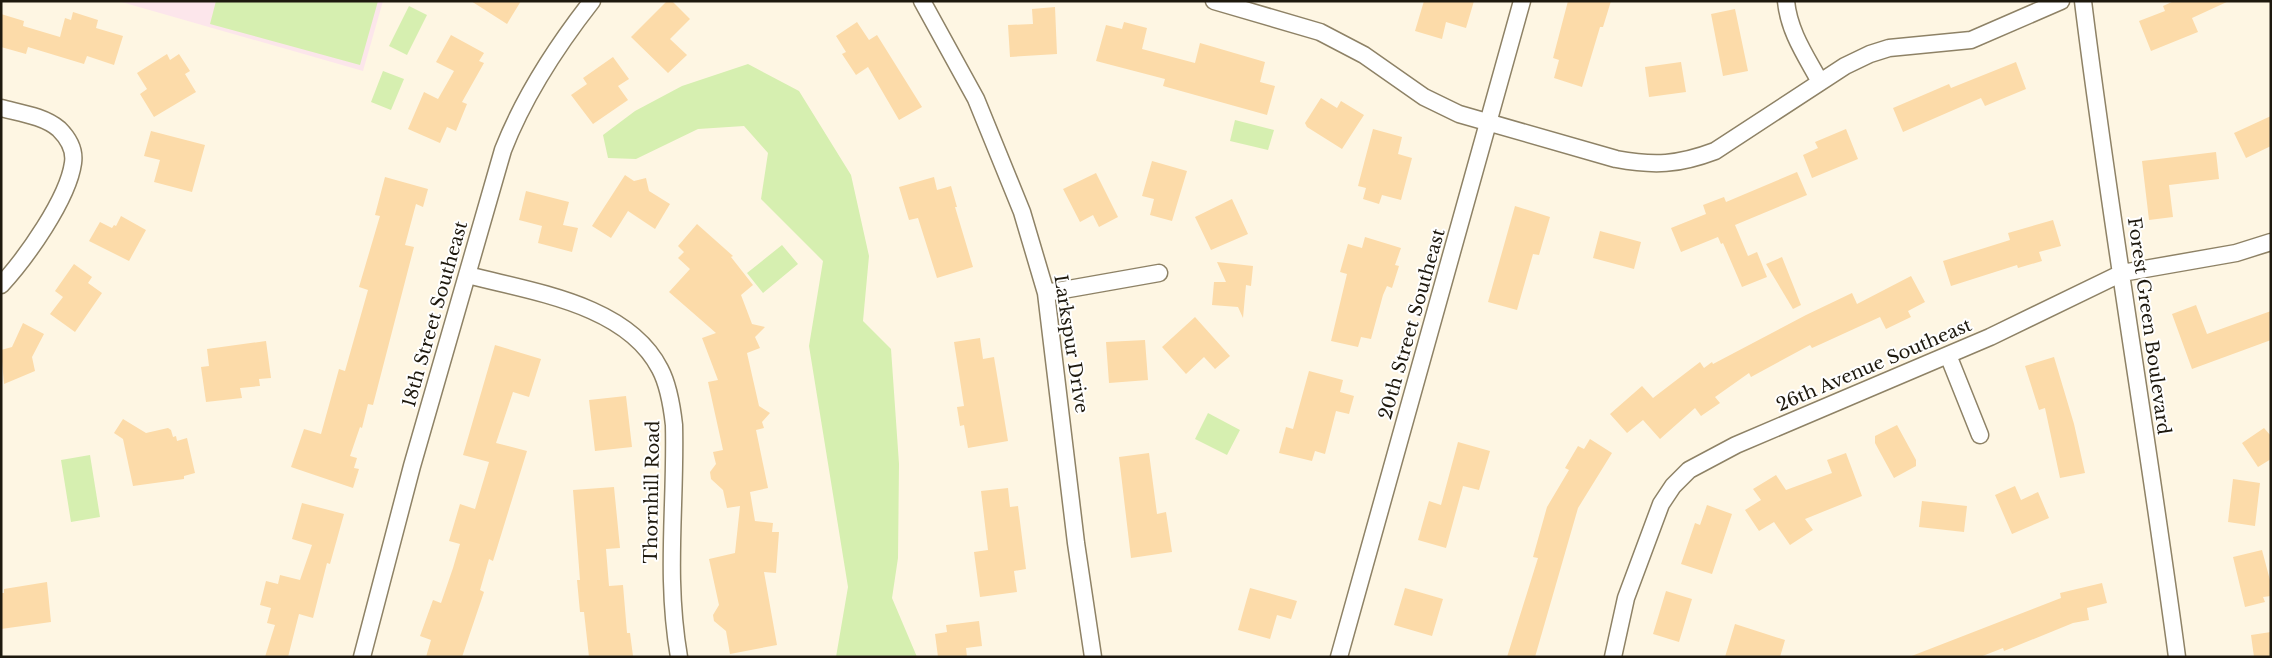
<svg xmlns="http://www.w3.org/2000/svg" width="2272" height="658" viewBox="0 0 2272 658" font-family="'Libre Baskerville',serif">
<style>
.education{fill:#fce6eb}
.green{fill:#d6efb0}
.building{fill:#fcdba9}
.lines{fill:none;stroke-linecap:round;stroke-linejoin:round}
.minor-casing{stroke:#8e8266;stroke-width:19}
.minor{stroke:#fff;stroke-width:16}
.labels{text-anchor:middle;stroke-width:4;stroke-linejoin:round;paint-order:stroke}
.street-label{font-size:18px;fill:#1e190e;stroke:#fff}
</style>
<rect width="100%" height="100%" fill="#fef6e3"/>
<path class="education" d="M118,1h265l-20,70z"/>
<path class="green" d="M216,1h162l-18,64 -150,-41z
M409,6l18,9 -20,40 -18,-9z
M748,64l51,27 52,84 18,81 -6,65 28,28 8,115 -1,94 -6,40 25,59h-81l12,-70 -39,-241 14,-85 -62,-62 7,-46 -24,-27 -46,3 -62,30 -28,-1 -5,-23 32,-24 47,-25z
M383,71l21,8 -13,31 -20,-8z
M1235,120l39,10 -6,20 -38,-9z
M782,245l16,19 -35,29 -16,-20z
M1208,413l32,17 -13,25 -32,-16z
M90,455l10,62 -29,5 -10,-62z"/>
<path class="building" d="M471,1h50l-14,23z
M667,1h5l18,18 -20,20 17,16 -19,18 -37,-36z
M1424,1h50l-8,27 -20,-6 -4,17 -27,-8z
M1568,1h43l-8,26h-3l-18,60 -28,-9 5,-18 -6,-2z
M2174,1h55l-37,17 6,14 -47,19 -12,-30 26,-10 -2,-5z
M1055,7l2,47 -47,3 -2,-32 25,-1 -1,-15z
M1735,9l13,62 -25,5 -12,-62z
M73,12l25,8 -2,8 27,8 -9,29 -27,-9 -3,8 -56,-17 -2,7 -25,-7v-33l23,7 -1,5 37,11 5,-19 6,2z
M857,22l12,18 8,-5 45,72 -23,13 -31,-53 -12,8 -14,-21 4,-2 -10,-16z
M1124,22l23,6 -5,21 53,14 5,-20 65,19 -5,20 15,4 -8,29 -104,-29 2,-7 -69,-18 10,-36 16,4z
M451,35l33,18 -5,8 5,2 -22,39 5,2 -11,27 -9,-4 -7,16 -32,-14 16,-37 14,7 16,-28 -18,-9z
M167,54l3,6 9,-6 11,17 -5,3 11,18 -42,25 -14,-23 7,-5 -10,-16z
M613,57l16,22 -11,7 10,14 -35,24 -22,-29 16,-11 -4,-6z
M1681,62l5,30 -37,5 -4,-30z
M2016,62l10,27 -41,17 -4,-8 -78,34 -10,-24 56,-24 2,4z
M1321,98l16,10 4,-7 23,14 -22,34 -35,-22 -2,-4z
M2271,116v30l-25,12 -12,-25z
M1373,129l29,8 -4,17 14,4 -11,42 -19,-5 -3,9 -16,-5 3,-11 -8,-2z
M1846,129l12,30 -46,19 -9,-23 15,-7 -3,-6z
M151,131l54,14 -13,47 -38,-10 6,-22 -16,-4z
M2216,152l3,27 -50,6 4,32 -24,3 -7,-59z
M1152,161l35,10 -15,50 -22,-6 4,-16 -12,-3z
M1797,172l10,23 -72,30 13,31 9,-4 10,25 -25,10 -19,-44 -2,1 -3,-7 -37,15 -10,-24 35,-14 -3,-9 21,-8 2,5z
M1096,173l22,44 -19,10 -6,-12 -13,7 -17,-33z
M625,175l9,6 12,-3 3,13 21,13 -15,25 -27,-18 -17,27 -19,-12z
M385,177l43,12 -5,18 -7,-3 -11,41 9,2 -41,158 -5,-1 -6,24 -2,-1 -10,29 7,2 -3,10 5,1 -6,19 -62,-21 13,-38 17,5 18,-65 6,2 23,-81 -9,-3 21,-71 -5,-1z
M934,177l3,13 14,-4 6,21h-2l18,60 -36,11 -19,-60 -9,2 -10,-33z
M526,191l43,11 -6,23 15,3 -6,24 -34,-9 4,-17 -23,-6z
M1232,199l16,35 -37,16 -16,-33z
M1515,206l35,11 -11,38 -6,-1 -16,56 -29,-8z
M121,216l25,14 -17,31 -40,-20 11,-19 12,6 2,-3 2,1z
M2053,220l8,26 -22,6 3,9 -24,7 -1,-3 -66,21 -8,-25 67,-21 -2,-7z
M697,224l36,32 -2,1 22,28 -12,10 11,29 13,3 -10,10 5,11 -13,5 12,53 11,7 -8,9 2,6 -8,2 12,58 -18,4 5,29 18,2 -1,9h7l-3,41 -12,-1 13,73 -47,9 -4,-23 -12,-10 -1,-6 6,-10 -10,-46 26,-6 5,-47 -13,2 -4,-18 -12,-11 -1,-7 6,-8 -3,-12 10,-2 -15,-68 10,-2 -16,-42 14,-5 -47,-41 21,-23 -12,-11 6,-6 -6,-6z
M1600,231l41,11 -7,27 -41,-11z
M1365,237l36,11 -6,17 4,1 -7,22 -5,-2 -4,9 -12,44 -10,-2 -3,10 -27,-6 16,-67 -7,-2 8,-28 14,4z
M1782,257l19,48 -8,4 -27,-45z
M1217,262l36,4 -2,20 -5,-1 -3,33 -5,-11 -26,-2 2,-23h12z
M74,264l18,13 -4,6 14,10 -27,39 -25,-18 13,-17 -8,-6z
M1911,276l14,26 -17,9 3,6 -25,12 -6,-12 -59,27 -9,4 -2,-3 -59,32 -2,-4 -34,24 5,6 -19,13 -6,-8 -35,31 -17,-19 -16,13 -17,-19 32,-28 11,12 47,-36 4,6 8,-6 1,2 93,-49 46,-22 5,11z
M2196,305l11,29 64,-23v29l-79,29 -20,-55z
M1195,317l35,39 -15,13 -11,-12 -18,17 -24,-27z
M23,323l21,11 -12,23 3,14 -31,13 -3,-34 11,-3z
M980,338l3,21 11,-2 14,84 -40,7 -4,-23 -4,1 -3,-19 7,-1 -10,-64z
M1145,340l3,40 -39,3 -3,-41z
M266,341l5,37 -12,1 1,7 -20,2 2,10 -36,4 -5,-35 8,-1 -2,-17z
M495,345l46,14 -12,38 -16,-5 -17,51 31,8 -34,110 -4,-2 -9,31 4,2 -22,65h-36l5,-17 -11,-4 13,-36 8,3 12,-35 7,-24 -11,-3 11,-37 15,5 14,-47 -26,-7z
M2054,357l20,67 11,49 -25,5 -15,-70 -6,2 -14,-44z
M1309,371l34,9 -3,12 14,4 -5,18 -13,-3 -11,43 -10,-3 -3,10 -33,-8 7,-26 7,2z
M626,396l6,51 -37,4 -6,-51z
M123,419l23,14 22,-5 3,2 2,7 3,-1 1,5 10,-3 8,35 -11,3v3l-51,7 -10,-47 -9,-6z
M1897,425l19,35v6l-22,12 -19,-35v-7z
M2264,428l7,8v23l-13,8 -16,-24z
M1590,439l22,14 -34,55 -43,149h-28l31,-99 -5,-1 14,-50 22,-37 -4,-2 13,-22 6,3z
M1458,442l32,9 -11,39 -16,-4 -17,62 -28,-8 11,-39 12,4z
M1149,453l8,61 9,-2 6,40 -41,6 -12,-101z
M1846,453l16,43 -57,23 8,11 -23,15 -16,-23 -15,9 -14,-21 16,-10 -8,-11 23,-14 10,15 46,-17 -5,-13z
M2233,479l27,4 -5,43 -27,-4z
M2015,486l6,14 17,-8 11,26 -37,16 -17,-39z
M614,487l6,61 -14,1 3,37 14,-1 4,48h3l3,23 -44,1 -5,-45h-4l-3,-32h3l-7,-90z
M1008,488l2,19 8,-1 8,63 -12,2 3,21 -37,5 -6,-45 14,-2 -7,-59z
M1922,501l45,5 -3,26 -45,-5z
M302,503l42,11 -14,50 -3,-1 -14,55 -14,-4 -11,43h-23l10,-32 -8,-2 4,-15 -11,-3 6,-24 12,3 2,-9 20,5 12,-35 -20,-6z
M1707,505l25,9 -20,60 -31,-10 14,-41 5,2z
M2262,550l9,34v12l-8,1 2,5 -20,5 -12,-50z
M47,582l4,40 -50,7v-36h3v-4z
M2102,583l5,20 -20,5 2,12 -16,3 -69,28 -1,-3 -23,9h-71l152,-59 -1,-5z
M1250,588l47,13 -6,18 -14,-4 -7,24 -32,-9z
M1405,588l38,11 -11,37 -38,-11z
M1666,591l26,8 -13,43 -26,-8z
M979,621l3,25 -16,2 1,9h-29l-3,-23 12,-2 -1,-7z
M1735,624l50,16 -5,17h-55z
M2271,632v25h-17l-3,-22z"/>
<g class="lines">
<defs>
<path id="minor" d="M922,1l54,98 46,113 24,81 30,250 17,114
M1214,1l106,31 44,23 60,42 35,17 157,45c38,7 62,6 99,-8l130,-85 25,-12 19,-6 82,-8 90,-39
M1786,1c3,31 20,55 34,81
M2083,1c27,219 65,437 94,656
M1,108c19,5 43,8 58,21 9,9 16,21 14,34 -5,36 -47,95 -72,122
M468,275c64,17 159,29 192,94 9,17 12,38 14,56 2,80 -9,151 5,232
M1046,293l113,-20
M1948,355l32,80
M362,657l50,-191 91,-316c21,-54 53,-103 89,-149
M1339,657l183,-656
M1613,657l13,-59 35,-94 12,-18 16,-16 47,-25 254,-108 132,-64 114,-20 35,-11"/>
</defs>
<use href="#minor" class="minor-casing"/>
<use href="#minor" class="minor"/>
</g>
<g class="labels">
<g class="street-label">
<text transform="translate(435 314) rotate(-74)" y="6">18th Street Southeast</text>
<text transform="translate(1412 324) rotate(-74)" y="6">20th Street Southeast</text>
<text transform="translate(2149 326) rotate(82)" y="6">Forest Green Boulevard</text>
<text transform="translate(1071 344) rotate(81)" y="6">Larkspur Drive</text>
<text transform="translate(1874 365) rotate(-23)" y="6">26th Avenue Southeast</text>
<text transform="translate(652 492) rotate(-89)" y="6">Thornhill Road</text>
</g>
</g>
<rect width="2272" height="658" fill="none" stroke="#1e190e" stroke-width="5"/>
</svg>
